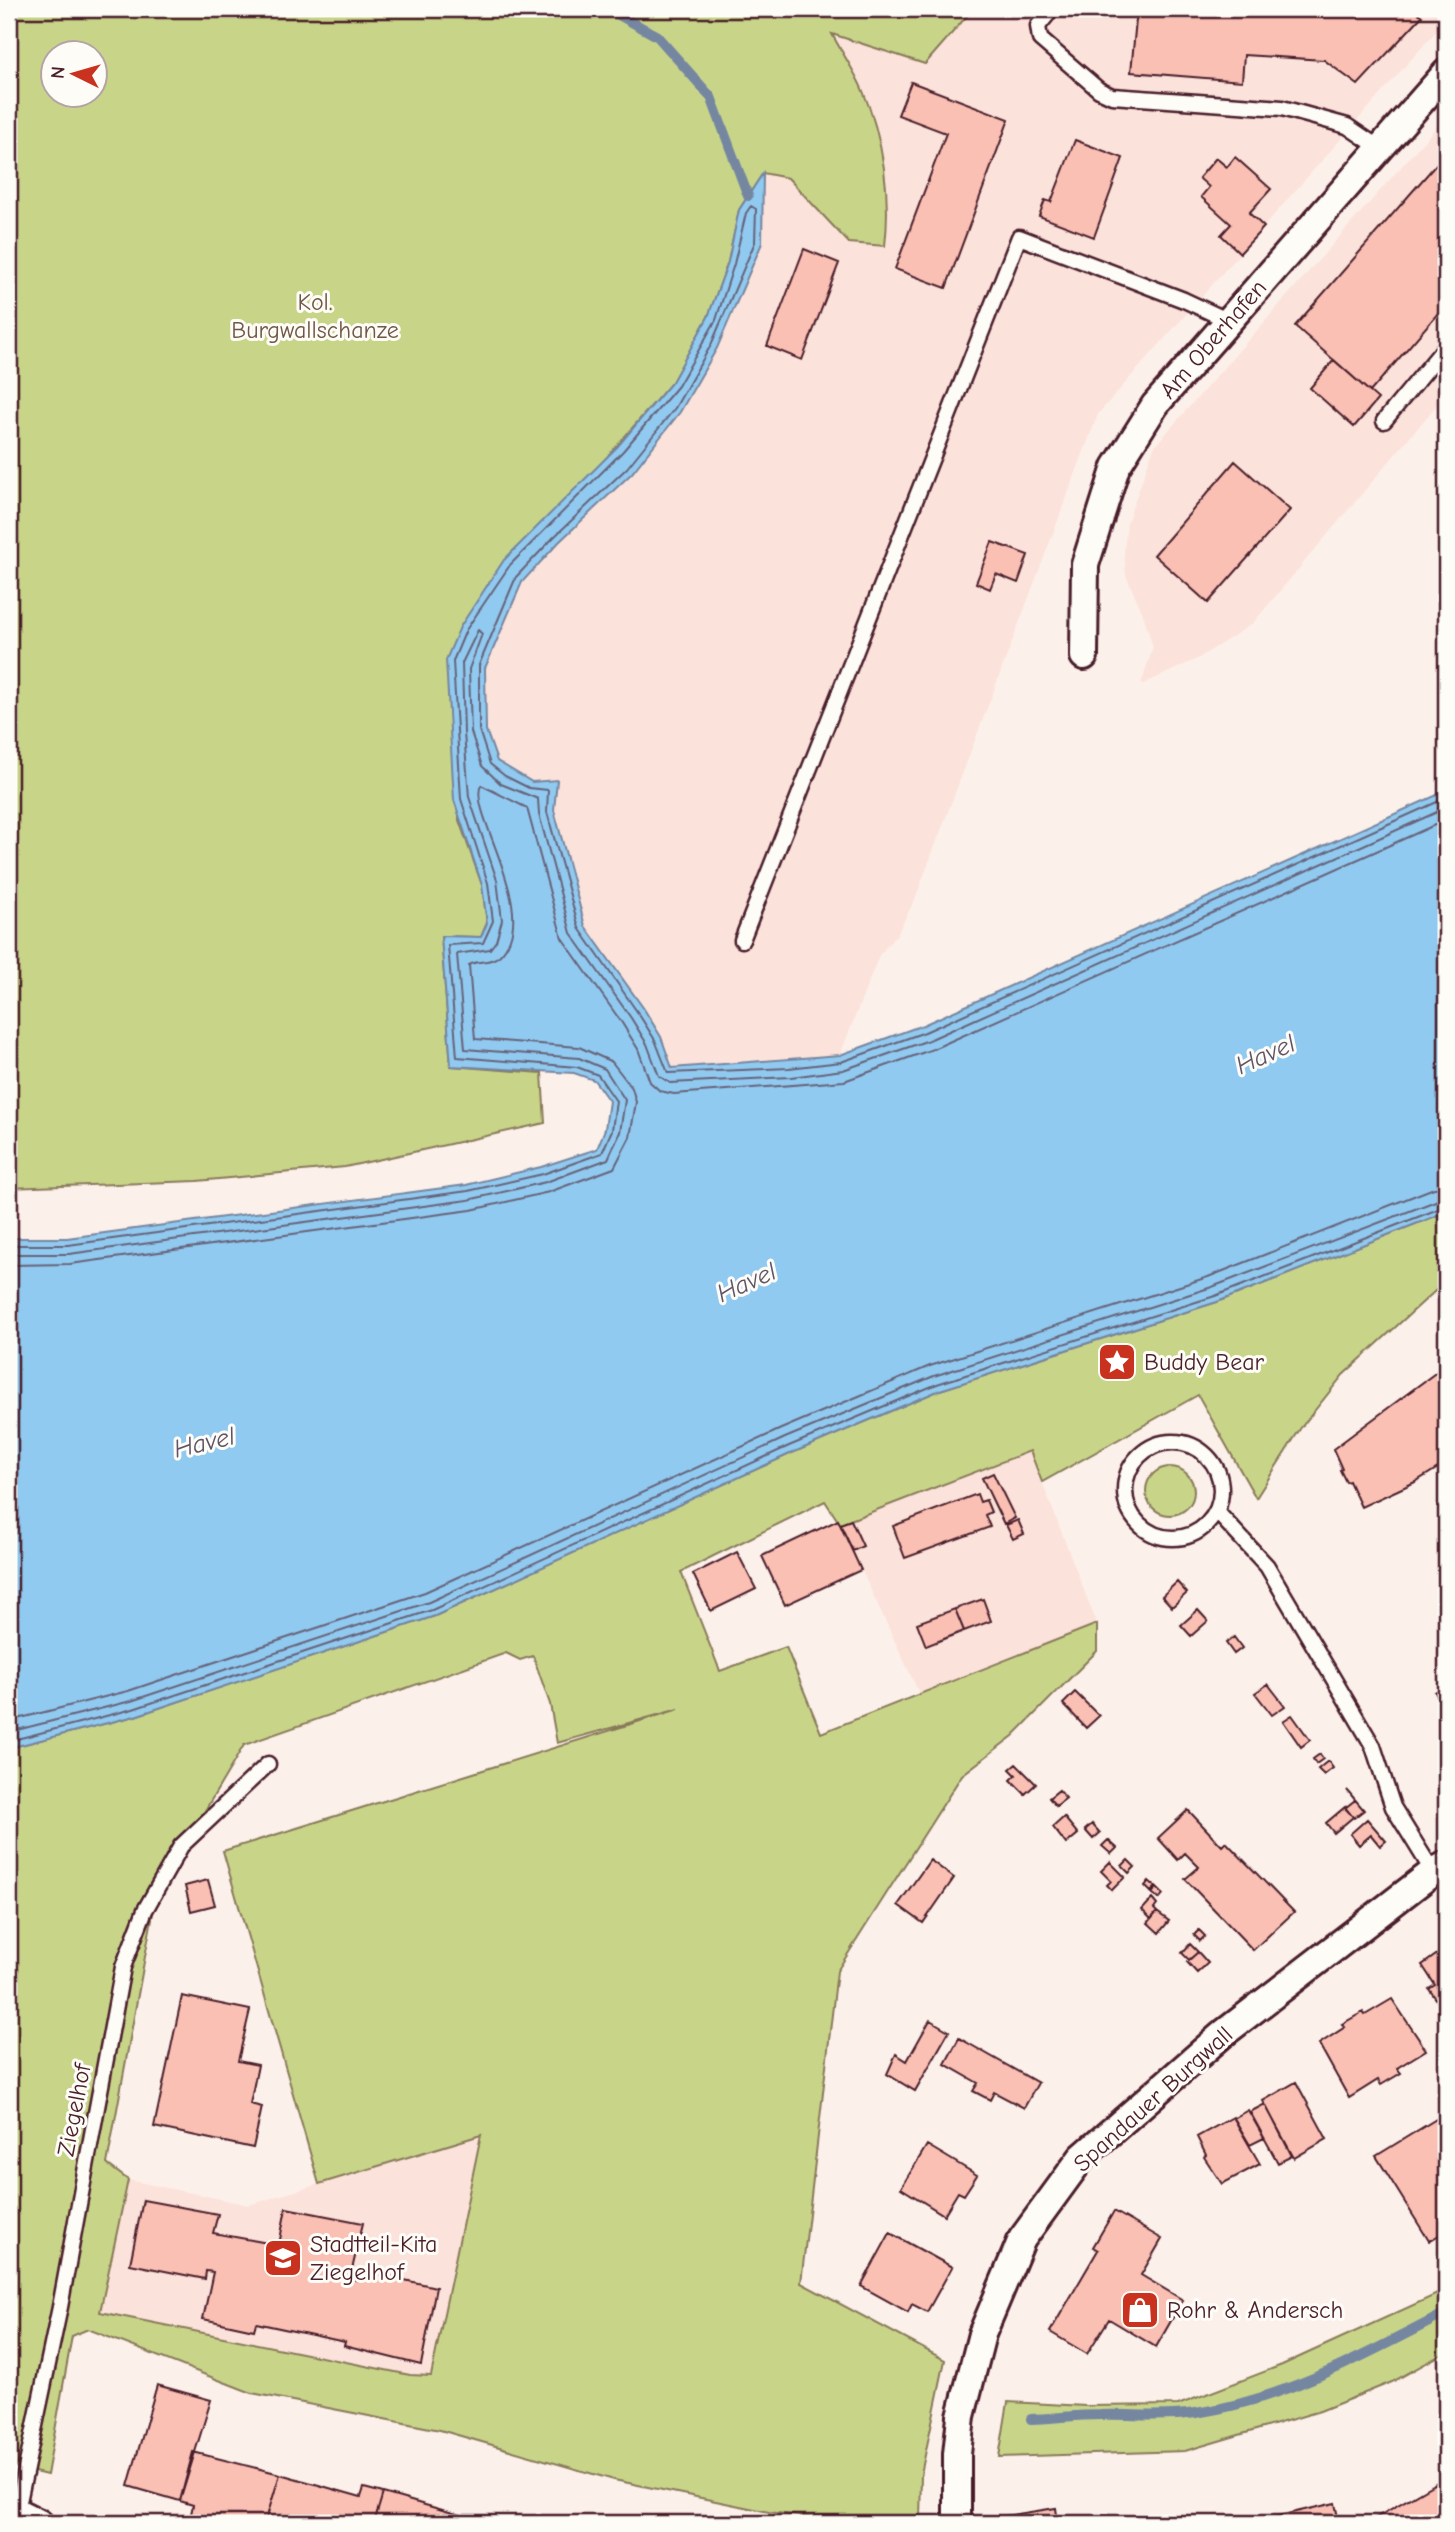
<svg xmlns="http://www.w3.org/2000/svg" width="1455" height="2532" viewBox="0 0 1455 2532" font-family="'Comic Neue',sans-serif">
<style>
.built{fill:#fbe2da}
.green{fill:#c8d589;stroke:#897a5a;stroke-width:2;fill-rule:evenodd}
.water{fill:#91caf0;stroke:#7586a1;stroke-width:2}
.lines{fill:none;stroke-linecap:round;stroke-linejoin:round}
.shore{stroke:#66637a;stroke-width:2}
.stream{stroke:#7586a1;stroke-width:10}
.building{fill:#fac0b4;stroke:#4a1f2b;stroke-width:2}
.lane-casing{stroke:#4a1f2b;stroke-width:19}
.street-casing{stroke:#4a1f2b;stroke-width:32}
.lane{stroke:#fdfcf7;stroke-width:14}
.street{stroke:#fdfcf7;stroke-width:26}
.labels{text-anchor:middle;stroke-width:6;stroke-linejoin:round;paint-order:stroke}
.park-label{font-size:24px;fill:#705647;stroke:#fdfcf7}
.street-label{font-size:24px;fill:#4a1f2b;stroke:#fdfcf7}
.poi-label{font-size:24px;fill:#4a1f2b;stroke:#fdfcf7;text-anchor:start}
.water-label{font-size:26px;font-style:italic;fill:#5f5266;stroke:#fdfcf7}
</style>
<rect width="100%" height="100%" fill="#fcf0ea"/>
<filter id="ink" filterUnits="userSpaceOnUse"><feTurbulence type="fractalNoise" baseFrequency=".0143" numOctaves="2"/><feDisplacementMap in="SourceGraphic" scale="14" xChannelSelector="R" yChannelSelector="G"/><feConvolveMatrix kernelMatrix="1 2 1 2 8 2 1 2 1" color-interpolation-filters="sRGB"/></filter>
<g filter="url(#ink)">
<path class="built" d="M973,9h473v11l-348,394 -183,485 -18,35 -18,21 -39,100 -168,13 -11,-31 -17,-28 -59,-83 -31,-116 3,-30 -25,2 -35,-21 -11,-31 -1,-62 37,-86 37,-40 73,-69 48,-61 37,-64 45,-105 1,-70 27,5 95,67 3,-21 -5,-65 -20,-68 -32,-58 94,31z
M1446,116v278l-194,230 -55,35 -56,26 12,-38 -10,-33 -17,-39 -2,-22 3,-30 27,-76z
M1030,1451l67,173 -177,71 -80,-171z
M482,2135l-51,241 -21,-1 -310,-63 28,-132 121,25z"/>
<path class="green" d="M9,9h964l-48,55 -93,-30c10,19 23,37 31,57 20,47 28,104 22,155l-36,-3 -61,-65 -25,-5 -24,37 -11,52 -20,55 -36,65 -212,245 -1,193 23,65 5,38 -6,14 -40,-1 10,130 91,7 3,50 -200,44 -148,14 -188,7zM52,52h42v42h-42z
M1446,1212v69l-103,94 -43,54 -44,69 -58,-103 -156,87 -12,-31 -190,73 -15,-23 -144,71 39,99 66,-24 35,86 276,-109v27l-84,85 -51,39 -125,196 -36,312 144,77 -24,114 -1,49h-65l-86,-11 -155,-32 -174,-50 -188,-37 -164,-64 -16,7 -25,139 -38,-9v-718l126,-32 300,-100 357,-163 148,-63 277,-88zM506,1653l14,7 13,-4 17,48 7,39 122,-34 -456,142 96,333 162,-49 -50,241 -21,-1 -310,-63 28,-132 -21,-16 50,-273 87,-146z
M1146 1491a24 24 0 1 1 48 0a24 24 0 1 1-48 0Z
M1446,2290v62l-54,30 -72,29 -135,40 -186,6 9,-55 78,4 92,-1 104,-40z"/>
<path class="water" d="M763,173l-1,70 -45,105 -37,64 -48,61 -73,69 -37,40 -37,86 1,62 11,31 35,21 25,-2 -3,30 31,116 59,83 17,28 11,31 168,-13 83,-30 523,-234v421l-229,90 -277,88 -148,63 -357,163 -300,100 -126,32v-510h58l399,-53 75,-18 56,-18 8,-20 4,-28 -15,-21 -20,-7 -123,-7 -10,-130 40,1 6,-14 -5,-38 -28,-85 -8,-140 14,-33 44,-67 114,-114 54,-64 36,-65 20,-55 11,-52z"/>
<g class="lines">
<path class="shore" d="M9,1245h59l400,-54 75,-17 59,-21 10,-23 4,-29 -18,-26 -21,-8 -120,-10 -9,-112 35,-2 10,-22 -5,-38 -27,-84 -8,-138 13,-31 44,-65 113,-114 55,-65 38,-66 18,-56 12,-51 5,-7 5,3 -1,33 -44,103 -36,63 -48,60 -73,69 -38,40 -37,88v65l11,34 15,12 24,12 19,2 -1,22 32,116 59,85 17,27 13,33 121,-5 52,-6 84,-30 521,-234
M9,1254h60l399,-54 78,-18 62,-23 12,-27 5,-32 -20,-31 -26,-11 -114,-9 -8,-95 33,-5 6,-8 6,-21 -5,-40 -28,-83 -5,-64 -2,-70 16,-33 4,4 -13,35 2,63 11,34 19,18 37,15 1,15 32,119 60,85 16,26 12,32 11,7 121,-6 52,-7 86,-30 517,-232
M9,1265l61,-1 401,-54 78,-18 65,-24 16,-31 6,-35 -4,-14 -20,-26 -33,-15 -104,-8 -6,-74c9,-5 20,-1 30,-9 45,-42 -32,-144 -18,-171l46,23 35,130 60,85 16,26 12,33 10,9 14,3 170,-13 89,-32 513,-229
M9,1721l119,-30 297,-99 356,-163 149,-63 278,-89 226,-89 12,-1
M9,1732l122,-31 298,-99 356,-164 149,-62 278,-89 234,-90
M9,1741l124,-32 299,-99 357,-164 148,-62 278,-88 231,-90"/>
<path class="stream" d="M608,9l49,27 54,61 37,99
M1031,2419c23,-1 46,-4 69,-4 33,-1 64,3 96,-2 90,-14 171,-59 250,-100"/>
</g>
<path class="building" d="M1137,9h276l9,7 -64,69 -34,-25 -80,-5 -2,26 -111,-9z
M911,82l98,37 -63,169 -51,-19 51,-136 -48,-18z
M1075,140l48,18 -29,79 -55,-21 6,-16 6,2z
M1446,153v151l-76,88 -75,-66z
M1235,157l36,32 -22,24 15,14 -24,26 -19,-18 10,-11 -30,-27 8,-10 -10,-9 17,-20 11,9z
M804,249l35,14 -37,97 -35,-14z
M1334,360l44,39 -24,28 -44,-39z
M1235,461l55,49 -82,93 -54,-48z
M992,542l36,13 -10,28 -22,-9 -6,15 -14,-6z
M1446,1365v98l-31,19 -54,25 -12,-26 -3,1 -6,-12 2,-1 -9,-20z
M993,1473l22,45 -11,6 -22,-46z
M977,1494l3,8 6,-2 5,12 -6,3 5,12 -85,31 -12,-32z
M838,1520l23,50 -76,35 -23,-49z
M851,1520l12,26 -10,5 -13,-27z
M1018,1520l6,14 -11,5 -7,-14z
M737,1552l19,37 -45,22 -18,-37z
M1177,1582l10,11 -15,14 -10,-11z
M983,1599l8,22 -27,10 -9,-22z
M955,1609l9,22 -38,15 -9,-23z
M1198,1610l10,11 -17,15 -10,-11z
M1234,1637l8,11 -8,6 -8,-11z
M1268,1684l17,22 -13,9 -17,-22z
M1446,1686v29l-11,-23z
M1075,1692l24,24 -13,12 -23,-24z
M1292,1715l18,25 -9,7 -18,-26z
M1320,1754l3,5 -7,5 -3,-5z
M1328,1761l5,7 -9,7 -6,-6z
M1016,1764l20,20 -11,10 -14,-14 5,-5 -6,-6z
M1059,1790l7,8 -10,8 -7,-8z
M1347,1790l17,20 -10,8 -9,-10 10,-8z
M1345,1807l8,10 -19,16 -8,-10z
M1188,1810l34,36 4,-4 68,70 -41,38 -68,-71 14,-12 -14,-14 -7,7 -20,-22z
M1064,1817l14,17 -12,10 -13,-17z
M1367,1819l19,22 -6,5 -9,-11 -12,10 -9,-11z
M1092,1824l8,9 -7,6 -8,-9z
M1108,1840l9,8 -6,6 -9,-8z
M930,1860l24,18 -31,45 -25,-18z
M1128,1860l7,7 -6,6 -7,-7z
M1110,1862l15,15 -13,13 -5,-5 4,-4 -10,-10z
M208,1880l7,25 -24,6 -6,-25z
M1149,1881l7,6 -5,5 -6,-6z
M1157,1888l6,6 -4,5 -7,-6z
M1152,1899l5,6 -3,4 3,3 -6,7 -9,-9z
M1157,1912l12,9 -10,12 -11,-10z
M1199,1930l6,6 -5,5 -6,-6z
M1190,1944l8,8 -9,8 -7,-7z
M1446,1948v52l-7,3 -10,-14 6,-4 -13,-20z
M1198,1952l10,11 -11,10 -10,-11z
M182,1996l68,14 -12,51 20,4 -8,39 12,3 -9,41 -99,-21z
M1392,1999l34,51 -29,18 4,5 -20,12 -3,-5 -29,18 -30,-54 26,-17 -3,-3 21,-12 2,3z
M930,2020l19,11 -34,60 -28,-17 9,-20 11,7z
M959,2038l79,45 -14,25 -30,-16 -4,8 -17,-9 5,-8 -33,-19z
M1296,2082l31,57 -33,19 -31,-57z
M1265,2104l27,52 -14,7 -28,-51z
M1248,2110l16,28 -14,7 -16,-27z
M1446,2113v118l-17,10 -53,-85z
M1233,2117l27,47 -38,20 -18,-27 2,-2 -9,-18z
M927,2145l50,30 -13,20 -6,-3 -14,23 -43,-27z
M143,2200l75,14 -5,19 66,12 7,-37 77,15 -13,55 7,2 2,-10 77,17 -15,78 -77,-19 1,-4 -89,-19 -2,7 -51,-11 10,-47 -7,-1 -1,8 -75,-15z
M1114,2211l48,28 -21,36 42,25 -27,47 -47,-28 -22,35 -37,-22 48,-82 -5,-3z
M890,2233l62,34 -25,45 -15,-8 -4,8 -47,-26z
M157,2385l54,15 -31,101 -52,-15z
M193,2452l87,22 -15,49h-40l-34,-9 2,-9 -13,-4z
M280,2474l81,23 3,-9 19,5 -9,30h-109z
M1446,2477v46h-79z
M383,2493l105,30h-114z
M1335,2503l4,20h-91z
M1056,2508l2,15h-59l-1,-6z"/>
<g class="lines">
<defs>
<path id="lane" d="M1052,9l-14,17 2,13 59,51 13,6 170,12 65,18 34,23
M1384,421l62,-75
M742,940l277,-703 165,63 45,21
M1125 1490a48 48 0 1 1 96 0a48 48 0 1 1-96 0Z
M1217,1512l50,54 106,180 20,61 40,65
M17,2511l43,-204 63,-340 22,-57 36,-64 87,-82"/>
<path id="street" d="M1084,656l1,-91 31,-98 39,-62 291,-332
M9,2508l30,15
M957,2523v-69l4,-38 21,-82 40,-95 60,-82 142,-124 209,-161 13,-7"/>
</defs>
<use href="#lane" class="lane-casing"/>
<use href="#street" class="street-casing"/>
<use href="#lane" class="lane"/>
<use href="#street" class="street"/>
</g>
</g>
<defs>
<symbol id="sight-square" viewBox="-11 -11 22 22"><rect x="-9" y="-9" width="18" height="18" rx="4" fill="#c8321e" stroke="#fdfcf7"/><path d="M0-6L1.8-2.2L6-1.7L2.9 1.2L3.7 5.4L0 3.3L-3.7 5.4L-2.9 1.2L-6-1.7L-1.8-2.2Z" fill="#fff"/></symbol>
<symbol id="school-square" viewBox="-11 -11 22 22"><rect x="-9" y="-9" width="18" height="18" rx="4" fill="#c8321e" stroke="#fdfcf7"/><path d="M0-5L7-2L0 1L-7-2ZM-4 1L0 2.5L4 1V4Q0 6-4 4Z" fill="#fff"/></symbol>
<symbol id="shop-square" viewBox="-11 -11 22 22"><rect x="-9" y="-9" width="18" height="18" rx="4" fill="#c8321e" stroke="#fdfcf7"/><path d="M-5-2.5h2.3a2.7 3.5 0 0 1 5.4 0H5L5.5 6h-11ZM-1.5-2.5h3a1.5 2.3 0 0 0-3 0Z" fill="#fff"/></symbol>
</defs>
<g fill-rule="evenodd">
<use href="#sight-square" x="1095" y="1340" width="44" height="44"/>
<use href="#school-square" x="261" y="2236" width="44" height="44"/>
<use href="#shop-square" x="1118" y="2288" width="44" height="44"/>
</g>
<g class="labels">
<g class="park-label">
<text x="315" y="310">Kol.<tspan x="315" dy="28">Burgwallschanze</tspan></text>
</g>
<g class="street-label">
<text transform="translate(1213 339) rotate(-49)" y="8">Am Oberhafen</text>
<text transform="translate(1153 2099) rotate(-42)" y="8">Spandauer Burgwall</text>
<text transform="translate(74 2110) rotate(-79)" y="8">Ziegelhof</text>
</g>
<g class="poi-label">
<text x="1144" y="1370">Buddy Bear</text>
<text x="310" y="2252">Stadtteil-Kita<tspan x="310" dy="28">Ziegelhof</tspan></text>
<text x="1167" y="2318">Rohr &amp; Andersch</text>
</g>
<g class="water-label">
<text transform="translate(1265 1054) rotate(-24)" y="9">Havel</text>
<text transform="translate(746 1282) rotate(-24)" y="9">Havel</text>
<text transform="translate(204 1442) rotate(-13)" y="9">Havel</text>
</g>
</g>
<rect width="1455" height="2532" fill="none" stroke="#fdfcf7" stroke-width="35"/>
<rect x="18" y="18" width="1420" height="2497" fill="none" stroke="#4a1f2b" stroke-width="2.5" filter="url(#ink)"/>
<g transform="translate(74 74) rotate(275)"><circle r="33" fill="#fdfcf7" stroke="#b5a4a5" stroke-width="2"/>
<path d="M0-5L12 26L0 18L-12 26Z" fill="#c8321e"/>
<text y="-10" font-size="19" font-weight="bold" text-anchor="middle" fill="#4a1f2b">N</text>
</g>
</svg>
